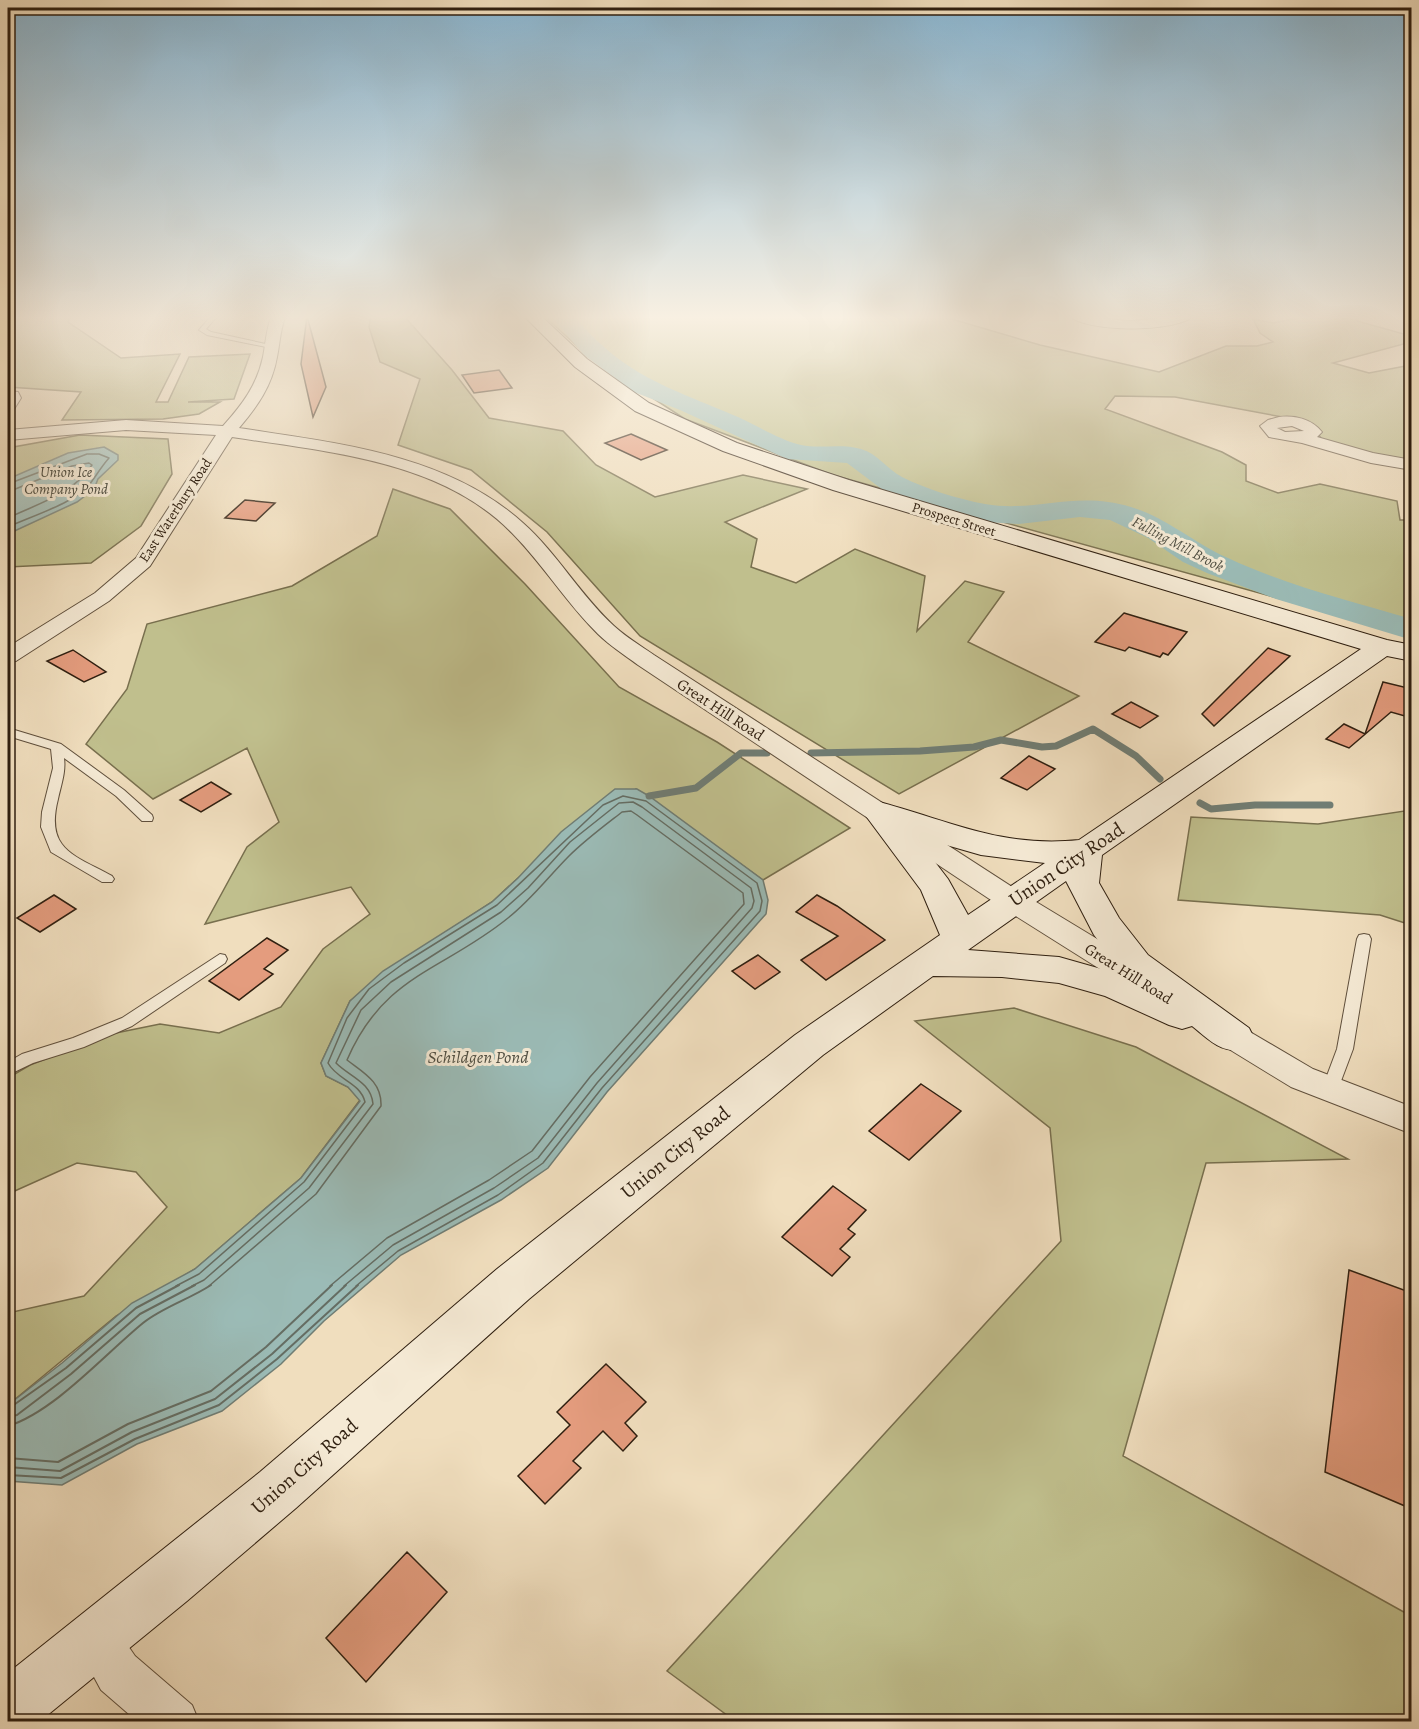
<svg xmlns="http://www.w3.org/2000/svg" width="1419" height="1729" viewBox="0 0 1419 1729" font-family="Alegreya,serif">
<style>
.green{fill:#c0bf8d;stroke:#786f4e;stroke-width:1.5}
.water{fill:#9bbbb6;stroke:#707d74;stroke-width:1.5}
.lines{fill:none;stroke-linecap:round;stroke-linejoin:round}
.shore-far1{stroke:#656d63;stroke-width:1.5}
.shore{stroke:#656d63;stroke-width:2}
.stream{stroke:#707d74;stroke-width:7}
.river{fill:#9bbbb6;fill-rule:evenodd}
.building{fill:#e49c7e;stroke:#2f1f10;stroke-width:1.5}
.lane-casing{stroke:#5f4f3c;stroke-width:2}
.street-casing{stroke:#5f4f3c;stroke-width:2}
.secondary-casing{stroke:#2f1f10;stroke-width:2}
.lane{fill:#f5ead5;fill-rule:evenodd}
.street{fill:#f5ead5;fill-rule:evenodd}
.secondary{fill:#f5ead5;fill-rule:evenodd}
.labels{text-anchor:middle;stroke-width:6;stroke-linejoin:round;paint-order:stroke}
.far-street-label{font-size:14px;fill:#2f1f10;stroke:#f5ead5}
.far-water-label{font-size:15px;font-style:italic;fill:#4f4e42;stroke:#f5ead5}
.street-label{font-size:16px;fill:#2f1f10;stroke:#f5ead5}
.water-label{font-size:18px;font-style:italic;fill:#4f4e42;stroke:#f5ead5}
.near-street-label{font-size:20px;fill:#2f1f10;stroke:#f5ead5}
</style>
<rect width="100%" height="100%" fill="#f0debe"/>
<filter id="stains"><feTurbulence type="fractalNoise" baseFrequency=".00333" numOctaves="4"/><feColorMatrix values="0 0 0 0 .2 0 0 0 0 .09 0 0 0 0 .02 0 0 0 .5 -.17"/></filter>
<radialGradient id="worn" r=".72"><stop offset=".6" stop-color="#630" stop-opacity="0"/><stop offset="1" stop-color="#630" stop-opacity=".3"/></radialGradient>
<path class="green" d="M8,315h64l-4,7 53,36 59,-4 -24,48h12l21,-45 61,-3 -16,45 -46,3h32l-21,12 -36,5 -101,1 19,-28 -73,-5z
M371,315h32l49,55 37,48 74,13 33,34 59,32 88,-22 64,14 -82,33 32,17 -6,28 45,16 59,-34 70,27 -8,55 48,-50 39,11 -36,50 111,54 -180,98 -259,-158 -93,-104 -76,-62 -73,-25 22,-66 -40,-17 -11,-35z
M543,315h395l102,30 119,27 67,-26h31l16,-4 -13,-9 -7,-14 20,4 40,-8h44v6l54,15v6l-78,21 36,10 42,-8v96l-52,-7 -35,-12 -15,-20 -134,-25 -60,-1 -10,13 117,43 24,13v16l32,12 42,-9 77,17 3,19h11v115l-578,-160 -148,-56 -96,-62z
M80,435l88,4 4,35 -31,52 -50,37 -83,4v-119z
M393,489l57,20 75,75 94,103 98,55 133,86 -87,52 -127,-91 -118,89 -26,24 -51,33 -91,66 -29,62 5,13 22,11 12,13 -59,78 -106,91 -79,47 -108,89v-92l76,-17 83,-89 -31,-35 -59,-9 -69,31v-116l22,-13 81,-31 49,-10 59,9 62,-26 42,-58 47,-35 -19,-27 -146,37 42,-77 32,-25 -32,-74 -94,51 -67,-55 41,-55 20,-65 145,-38 85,-50z
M1411,810v115l-31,-10 -202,-15 13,-83 127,7z
M1014,1008l122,39 212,112 -142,4 -83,293 288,160v105h-676l-68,-50 394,-430 -11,-113 -135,-107z"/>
<path class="water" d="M104,447l14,8v5l-20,19 -4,10 -17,13 -69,32v-55l60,-26z
M615,789h22l12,7 114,84 5,20 -2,14 -159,178 -59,76 -47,32 -100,55 -77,66 -43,43 -59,47 -85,33 -75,41 -54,-4v-76l54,-42 70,-60 63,-34 106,-91 59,-77 -12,-14 -22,-11 -5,-13 29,-62 33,-30 109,-69 26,-24 43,-46z"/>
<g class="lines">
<path class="shore-far1" d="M8,484l79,-30h12l10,4c-8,9 -13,18 -20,27 -14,18 -60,32 -81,42
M8,492l64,-26 17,-3 3,2c-20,30 -53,38 -84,53
M176,1286l23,-12 105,-92 61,-80c-5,-20 -28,-22 -37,-39l19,-45 22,-29 35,-26 93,-58 106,-100 20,-9 23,5 111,82 5,18 -2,10 -158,177 -59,75 -45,32 -100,56 -42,35
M192,1286l12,-6 105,-92 64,-84c-2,-22 -23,-27 -37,-41l25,-53 30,-28 110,-70 27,-24 42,-46 49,-39 14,-1 9,5 109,81 3,13 -2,7 -155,175 -59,75 -44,30 -101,57 -49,41
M209,1286l107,-92 65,-88c1,-24 -17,-33 -34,-46 37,-86 96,-89 161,-142 23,-18 41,-42 61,-62 16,-16 35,-30 53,-44l9,-1 6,4 106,78 1,11 -154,173 -58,74 -43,29 -102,58 -57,48"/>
<path class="shore" d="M8,1409l58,-41 70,-60 43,-23
M8,1417l9,-2 54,-41 69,-60 55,-29
M8,1426c46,-14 97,-72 135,-103 20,-16 47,-24 68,-38
M8,1458l50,4 70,-38 83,-33 55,-44 66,-62
M8,1467l52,4 72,-39 83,-33 57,-45 74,-69
M8,1475l53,3 74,-39 84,-34 58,-46 81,-74"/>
<path class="stream" d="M811,753l109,-2 54,-4 27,-7 41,7 14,-1 37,-17 43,27 24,23
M649,796l47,-8 45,-35h26
M1200,803l11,6 44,-4h75"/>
<path class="river" d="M550,315h23c51,61 95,72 165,102 20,9 42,23 63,28 19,4 41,-2 60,4 17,5 26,20 41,28 24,12 56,22 83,27 52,9 90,-14 146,3 36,11 63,36 97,51 58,27 122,43 184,61v21l-136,-41 -69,-26 -24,-11 -35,-24 -38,-18 -30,-3 -61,7 -34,-2 -38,-9 -64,-23 -36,-27 -60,-4 -107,-49 -46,-18 -50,-37z"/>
</g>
<path class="building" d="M307,316l19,71 -13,30 -12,-53z
M499,370l13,18 -38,5 -12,-18z
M631,434l36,16 -26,10 -36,-17z
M245,500l30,3 -19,18 -31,-3z
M1124,613l63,19 -19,23 -5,-2 -3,4 -31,-10 -4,4 -30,-9z
M1268,648l22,8 -76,70 -12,-12z
M73,650l33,22 -22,10 -37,-21z
M1383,682l29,7v29l-21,-6 -42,36 -23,-9 18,-15 21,10z
M1131,702l27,14 -18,12 -28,-14z
M1029,756l26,13 -28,21 -26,-12z
M211,782l20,12 -30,18 -21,-12z
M54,895l22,14 -36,23 -23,-14z
M817,895l20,11 48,34 -59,40 -25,-20 37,-24 -42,-24z
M267,938l21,12 -24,19 9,5 -34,26 -30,-19z
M758,955l22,17 -25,17 -23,-18z
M921,1084l40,27 -52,49 -40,-29z
M833,1186l33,24 -18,19 7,5 -15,15 10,8 -18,19 -50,-39z
M1349,1270l63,23v216l-87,-37z
M606,1364l40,38 -21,21 12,13 -14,15 -20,-20 -30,30 8,7 -36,36 -27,-28 52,-51 -13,-13z
M407,1552l40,40 -81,90 -40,-44z"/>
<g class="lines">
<defs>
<path id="lane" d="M212,315h6l-12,14 5,3 64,14 -4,2 -64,-13 -8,-5z
M8,391l10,1 3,6 -10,16h-3v-7l5,-9 -5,-3z
M8,728l53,16 63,46 28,25 1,3 -1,3h-10l-26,-25 -52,-38c2,14 -3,27 -6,41 -13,51 16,56 54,77l2,3 -2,3h-10l-51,-30 -10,-25 1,-15 11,-44 -2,-19 -43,-13z
M1364,934l5,1 2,4 -18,110 -15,40 -2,5 -6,1 -6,-1 -2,-5 15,-40 20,-110 2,-4z
M220,954l5,1 2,4 -2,4 -93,63 -48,21 -51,16 -25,12v-13l14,-8 51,-16 49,-20z"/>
<path id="street" d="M272,315h14c-6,14 -6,28 -9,42 -5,29 -20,50 -38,71 97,15 208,26 284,95 34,30 57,72 91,103 12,11 27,20 40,29l369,239 137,83 4,8 -4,8 -11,3 -11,-3 -135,-85 -365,-243c-13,-10 -28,-19 -40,-31 -31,-30 -55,-70 -86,-101 -71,-73 -186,-81 -280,-96l-82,129 -41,35 -93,60 -8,1v-15l87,-54 41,-35 80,-123 -90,-5 -118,10v-10l118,-10 97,6c19,-21 34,-41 40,-69 3,-15 3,-28 9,-42z
M1068,315c21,-1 40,5 61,6 22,0 44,-8 66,-6 -18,18 -109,18 -127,0z
M1279,417c16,-2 33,2 43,15l-5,5 56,16 39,7v10l-41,-7 -69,-20 -33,-6 -9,-11 8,-6zM1292,426l12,5 -19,1 -8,-4z
M1217,1015l11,4 85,50 99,38v27l-121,-47 -85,-52 -5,-8 5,-8z
M97,1617l16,7 22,32 57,49 7,17h-61l-37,-32 -27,-50 7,-16z"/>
<path id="secondary" d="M523,315h17l47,44 62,44 88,40 112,37 538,160 25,5v16l-25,-5 -285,199 -3,28 20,35 29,37 101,73 5,10 -5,10c-26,8 -38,-7 -57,-22l-10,3 -13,-4 -64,-29 -46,-13 -57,-6 -69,-1 -110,79 -294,244 -233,209 -109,93 -148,121h-31v-49l252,-201 237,-203 298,-234 145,-100 -19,-45 -58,-78 5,-7 11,-3c72,19 122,46 200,38l282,-191 -528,-159 -110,-39 -88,-40 -60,-44zM915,836l66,19 64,8 -77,52 -20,-36zM1066,881l28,54 32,41 -67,-19 -91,-7z"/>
</defs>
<use href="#lane" class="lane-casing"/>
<use href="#street" class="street-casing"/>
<use href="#secondary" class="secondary-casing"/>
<use href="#lane" class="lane"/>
<use href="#street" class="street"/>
<use href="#secondary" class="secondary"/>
</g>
<linearGradient id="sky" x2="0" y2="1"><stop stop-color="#89b7d4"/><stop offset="0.57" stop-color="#f8f0e2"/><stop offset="1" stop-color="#f8f0e2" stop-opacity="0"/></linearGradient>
<rect width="1419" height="557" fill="url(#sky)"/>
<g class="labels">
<g class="far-street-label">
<text transform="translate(175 510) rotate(-57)" y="5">East Waterbury Road</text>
<text transform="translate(954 519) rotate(17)" y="5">Prospect Street</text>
</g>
<g class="far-water-label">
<text x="66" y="477">Union Ice<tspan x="66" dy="17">Company Pond</tspan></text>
<text transform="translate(1178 544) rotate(28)" y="5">Fulling Mill Brook</text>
</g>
<g class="street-label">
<text transform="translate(721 709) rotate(33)" y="6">Great Hill Road</text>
<text transform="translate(1129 973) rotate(32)" y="6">Great Hill Road</text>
</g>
<g class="water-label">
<text x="478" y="1063">Schildgen Pond</text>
</g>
<g class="near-street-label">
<text transform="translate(1066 864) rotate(-34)" y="7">Union City Road</text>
<text transform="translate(675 1152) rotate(-39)" y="7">Union City Road</text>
<text transform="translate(304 1466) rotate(-41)" y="7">Union City Road</text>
</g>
</g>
<rect width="1419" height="1729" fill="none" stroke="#f0debe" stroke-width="30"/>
<rect x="9" y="9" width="1401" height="1711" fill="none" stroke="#2f1f10" stroke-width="3"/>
<rect x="15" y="15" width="1389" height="1699" fill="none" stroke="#2f1f10" stroke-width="1.5"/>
<rect width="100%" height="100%" filter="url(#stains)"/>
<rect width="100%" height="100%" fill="url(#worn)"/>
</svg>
